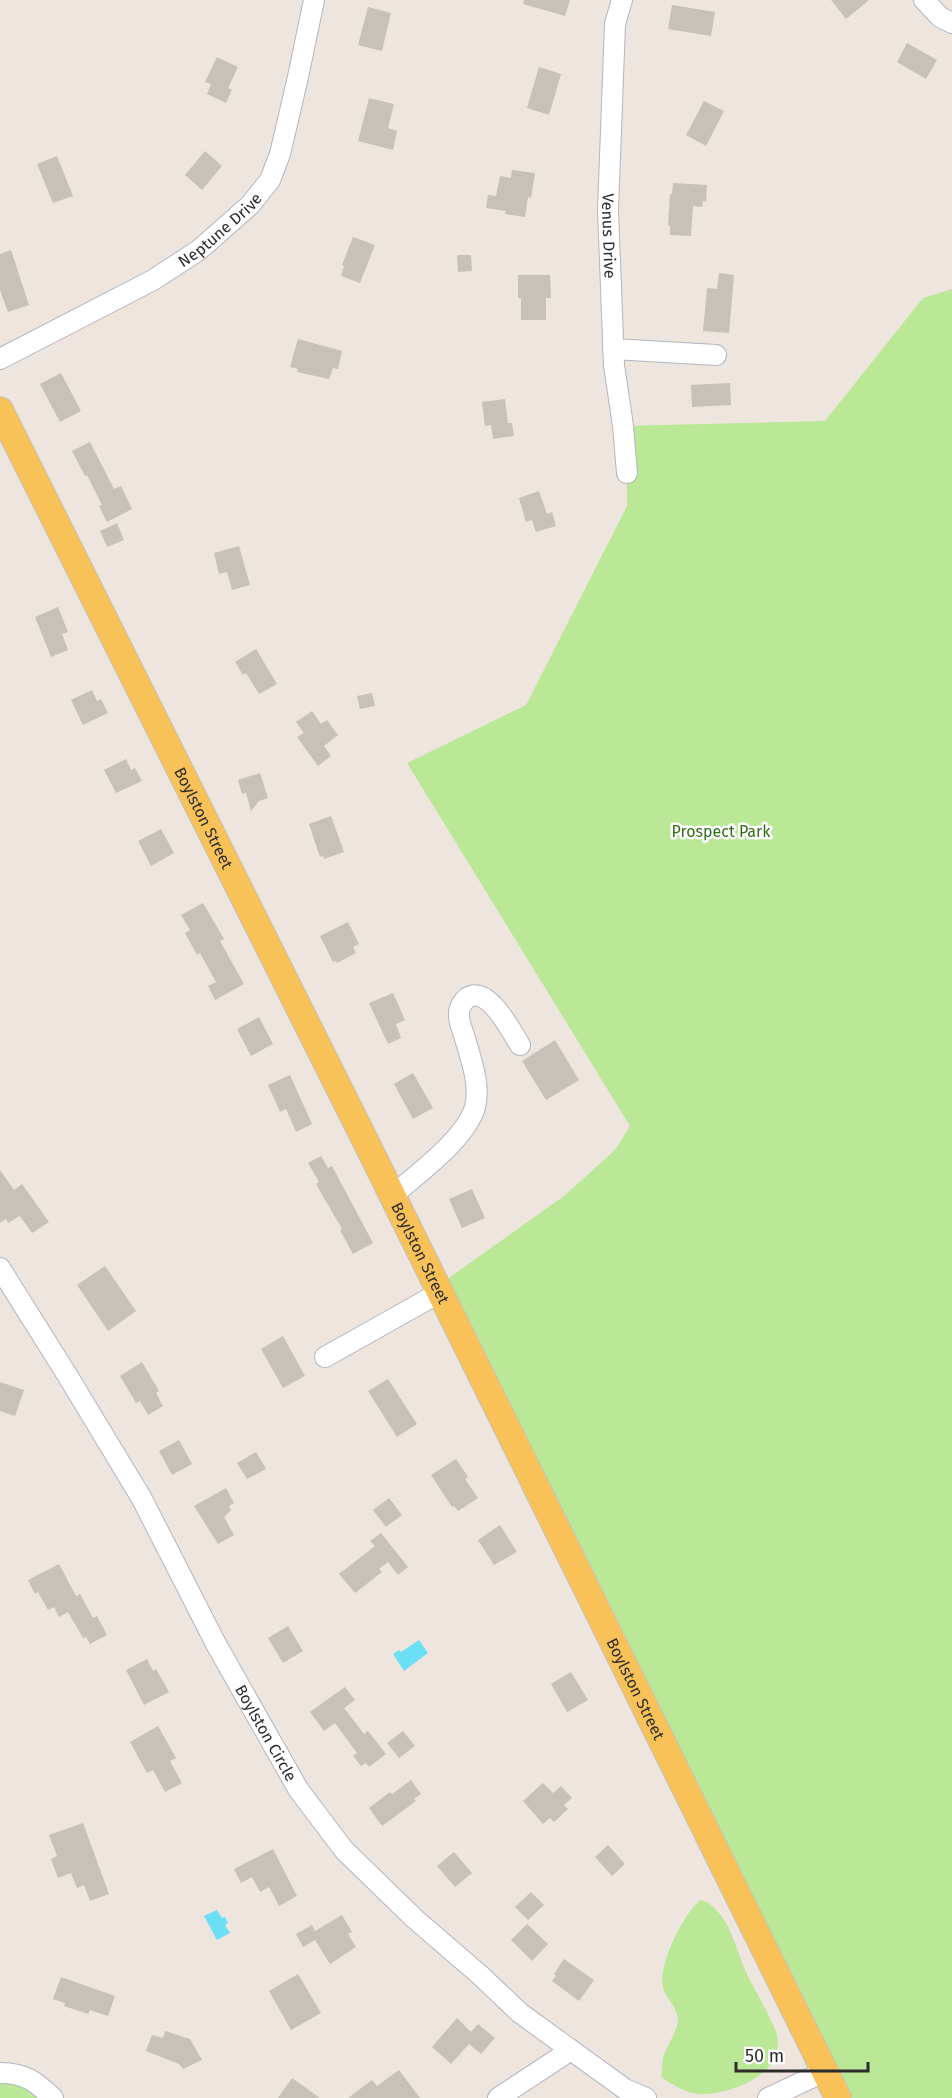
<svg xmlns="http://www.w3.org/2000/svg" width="952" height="2098" viewBox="0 0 952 2098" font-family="'Fira Sans',sans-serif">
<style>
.green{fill:#bbe897}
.water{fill:#6be0f5}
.building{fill:#c6c1b9}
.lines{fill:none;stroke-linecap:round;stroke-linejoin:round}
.minor-casing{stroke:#b2b6c0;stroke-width:22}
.major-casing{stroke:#c4c4c4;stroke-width:28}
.minor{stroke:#fff;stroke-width:20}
.major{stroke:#f8c258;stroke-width:26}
.labels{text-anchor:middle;stroke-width:5;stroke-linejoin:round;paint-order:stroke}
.street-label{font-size:16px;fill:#2c2c2c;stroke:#fff}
.park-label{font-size:16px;fill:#326e16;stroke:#fff}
</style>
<rect width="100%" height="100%" fill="#eee5de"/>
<path class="green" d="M952,289v1809h-114l-402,-811 128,-91 51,-46 15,-24 -223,-363 119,-58 101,-199v-33l-4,-47 202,-5 98,-123z
M700,1900c10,1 21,14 26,23 8,15 13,32 19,47 10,21 23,41 31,62 2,5 2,13 1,18 -4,29 -54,46 -79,44 -12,-1 -27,-10 -37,-17 1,-6 1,-13 2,-19 3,-11 15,-28 15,-38 0,-13 -13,-22 -15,-33 -5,-23 20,-72 37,-87z
M0,2081c15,3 28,6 40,17h-40z"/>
<path class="water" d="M419,1640l9,13 -24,18 -11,-17 6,-4 2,2z
M217,1910l5,8 3,-1 3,6 -3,2 5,8 -13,7 -13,-24z"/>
<path class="building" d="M524,0h46l-5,16 -42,-12z
M831,0h38l-23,19z
M672,5l43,7 -4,24 -43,-7z
M368,7l23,6 -9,38 -24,-6z
M907,43l30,17 -11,19 -29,-17z
M217,57l21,10 -10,21 4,2 -6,13 -19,-9 4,-10 -6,-2z
M539,67l22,7 -12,41 -22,-7z
M369,98l25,6 -6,24 9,3 -4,19 -35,-9z
M704,101l20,10 -18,35 -20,-11z
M205,151l17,15 -20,24 -17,-15z
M57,156l16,40 -20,7 -16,-39z
M512,170l23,3 -4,25 -3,-1 -3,20 -20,-3 1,-3 -20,-3 2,-13 8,1 4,-20 11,2z
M673,183l34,2 -1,17 -3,-1 -1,6 -9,-1 -2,30 -21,-1v-9l-2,-1 2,-31h2z
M353,237l22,8 -15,38 -19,-7 3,-10 -2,-1z
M11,250l18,55 -21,7 -8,-22v-36z
M457,255h14l1,16 -14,1z
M719,273l15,2 -5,58 -26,-2 4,-43 10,1z
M518,275h32l1,23h-5v22h-25v-22h-3z
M298,339l44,12 -4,18 -5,-1 -4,11 -32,-7 1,-3 -8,-2z
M61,373l20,38 -21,11 -20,-38z
M730,383l1,22 -39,2 -1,-22z
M505,399l3,24h4l2,13 -21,3 -2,-14 -6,1 -3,-24z
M90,442l24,47 7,-3 11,23 -25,13 -8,-16 3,-1 -15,-30 -2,1 -13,-25z
M539,491l8,23 5,-2 4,14 -20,6 -4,-12 -6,2 -7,-24z
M117,523l7,17 -17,7 -7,-16z
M239,546l11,39 -18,5 -5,-18 -8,2 -5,-21z
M58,607l10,25 -6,2 6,16 -17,7 -16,-40z
M256,649l21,35 -18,10 -13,-21 -3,2 -8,-13z
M92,690l5,11 4,-2 7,14 -25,12 -12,-25z
M372,693l3,13 -15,3 -3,-13z
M312,711l9,13 6,-4 11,15 -14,11 7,10 -13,10 -21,-29 7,-4 -8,-11z
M126,759l5,11 4,-2 7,13 -26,12 -12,-23z
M260,773l8,25 -9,3 -8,10 -5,-18 -4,1 -4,-14z
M331,816l13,36 -20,7 -1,-3 -3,1 -11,-33z
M161,829l13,24 -23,13 -13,-25z
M203,903l21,36 -4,2 24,43 -29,16 -7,-14 8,-4 -16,-29 -3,2 -12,-22 5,-3 -9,-15z
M348,922l11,22 -6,3 3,6 -19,10 -1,-2 -3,1 -13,-26z
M393,993l12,27 -9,4 5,14 -13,6 -19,-41z
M259,1017l14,27 -22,12 -14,-27z
M555,1040l24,40 -33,20 -24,-39z
M413,1073l20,35 -20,11 -19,-35z
M290,1075l22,49 -16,8 -10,-23 -6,3 -12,-27z
M321,1156l7,12 4,-2 41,77 -20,11 -13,-24 2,-1 -26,-45 3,-2 -11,-19z
M0,1170l14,20 8,-6 27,38 -17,11 -12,-17 -12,7 -2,-4 -6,4z
M472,1189l13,29 -23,10 -13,-29z
M105,1266l31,45 -28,20 -31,-46z
M283,1336l22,40 -22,12 -22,-39z
M142,1362l17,29 -3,2 7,13 -15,9 -8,-14 -4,2 -16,-27z
M388,1379l29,45 -20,13 -29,-46z
M0,1382l24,8 -9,26 -15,-5z
M179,1440l13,24 -20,11 -13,-24z
M256,1452l10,17 -19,10 -10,-16z
M456,1459l12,18 -3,2 13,19 -20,13 -4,-5 -2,1 -21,-32z
M226,1488l8,15 -5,3 2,4 -7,7 10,18 -16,9 -24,-38z
M389,1498l13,17 -16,12 -13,-17z
M500,1525l17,27 -23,13 -16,-25z
M381,1533l27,34 -10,8 -10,-13 -9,7 3,3 -27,21 -16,-19 36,-28 -5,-5z
M59,1564l17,32 4,-2 13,24 4,-2 10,19 -17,9 -4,-7 -3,1 -15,-26 -9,5 -5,-10 -6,3 -10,-18 -3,2 -7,-14z
M288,1626l15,25 -20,12 -15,-25z
M147,1659l6,12 3,-2 13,23 -25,13 -18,-35z
M571,1672l17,28 -21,12 -16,-28z
M345,1687l10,13 -11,8 20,26 4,-3 18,23 -17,13 -3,-4 -5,3 -8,-10 4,-3 -22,-30 -11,8 -14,-19z
M158,1726l18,32 -6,3 12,22 -17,9 -12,-22 -6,3 -17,-31z
M403,1731l12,15 -16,12 -12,-15z
M411,1780l10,14 -7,5 2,2 -34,25 -13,-18 21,-16 2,2z
M543,1783l10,10 8,-7 11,12 -8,7 4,4 -14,13 -4,-4 -7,6 -20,-23z
M83,1823l26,71 -19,7 -6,-16 -7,3 -6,-15 -13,5 -7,-19 6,-3 -8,-21z
M608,1845l17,19 -13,12 -17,-19z
M273,1849l24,47 -18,10 -10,-19 -9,5 -8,-15 -11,6 -7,-14z
M454,1852l18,21 -17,14 -18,-21z
M531,1892l13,13 -16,15 -13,-13z
M342,1915l10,17 -4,2 8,13 -26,17 -15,-24 -12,7 -7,-13 16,-9 3,6z
M527,1924l21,20 -16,17 -21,-21z
M564,1959l30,21 -15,21 -27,-20 4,-5 -2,-2z
M298,1974l23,39 -30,17 -22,-39z
M61,1977l54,19 -7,20 -18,-6 -2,4 -24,-8 1,-3 -12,-4z
M457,2018l14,14 7,-8 17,14 -14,16 -12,-10 -18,20 -19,-17z
M165,2031l25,8 12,21 -19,9 -4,-5 -33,-13 6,-16 11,3z
M399,2070l21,28h-72l24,-18 5,6z
M292,2078l28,20h-42z"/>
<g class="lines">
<defs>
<g id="minor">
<path id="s1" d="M622,0l-7,24 -7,186 6,155 9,61 4,47"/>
<path d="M924,0l16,17 12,6"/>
<path d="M613,349l103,6"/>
<path id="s2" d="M0,359l153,-79 46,-30 51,-45 20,-25 10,-26 18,-77 16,-77"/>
<path d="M392,1196c25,-22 74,-57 83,-89 6,-23 -5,-50 -11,-72 -2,-6 -6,-15 -5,-22 0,-5 4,-12 8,-15 21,-14 44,33 53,47"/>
<path id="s3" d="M0,1268l69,110 73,121 74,145 82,145 46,61 71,69 65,56 40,38 105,76 21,9"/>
<path d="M325,1357l114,-64"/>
<path d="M0,2073c26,0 36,9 53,25"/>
<path d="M498,2098l73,-48"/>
<path d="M768,2098l56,-26"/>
</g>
<g id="major">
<path id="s4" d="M0,410l361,722 477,966"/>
</g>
</defs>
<use href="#minor" class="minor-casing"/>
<use href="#major" class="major-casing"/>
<use href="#minor" class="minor"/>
<use href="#major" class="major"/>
</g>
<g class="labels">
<g class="street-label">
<text dy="6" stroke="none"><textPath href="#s2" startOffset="256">Neptune Drive</textPath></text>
<text dy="6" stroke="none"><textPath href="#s1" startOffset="237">Venus Drive</textPath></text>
<text dy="6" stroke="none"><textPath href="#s4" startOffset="456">Boylston Street</textPath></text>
<text dy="6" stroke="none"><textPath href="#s4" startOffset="942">Boylston Street</textPath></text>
<text dy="6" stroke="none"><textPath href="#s4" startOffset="1428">Boylston Street</textPath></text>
<text dy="6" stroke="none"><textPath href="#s3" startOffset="536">Boylston Circle</textPath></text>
</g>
<g class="park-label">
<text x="721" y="837">Prospect Park</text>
</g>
</g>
<path d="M736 2062v9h132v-9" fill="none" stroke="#2c2c2c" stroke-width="3"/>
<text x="745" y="2062" font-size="18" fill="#2c2c2c" stroke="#ffffff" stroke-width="4.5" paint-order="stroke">50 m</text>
</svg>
